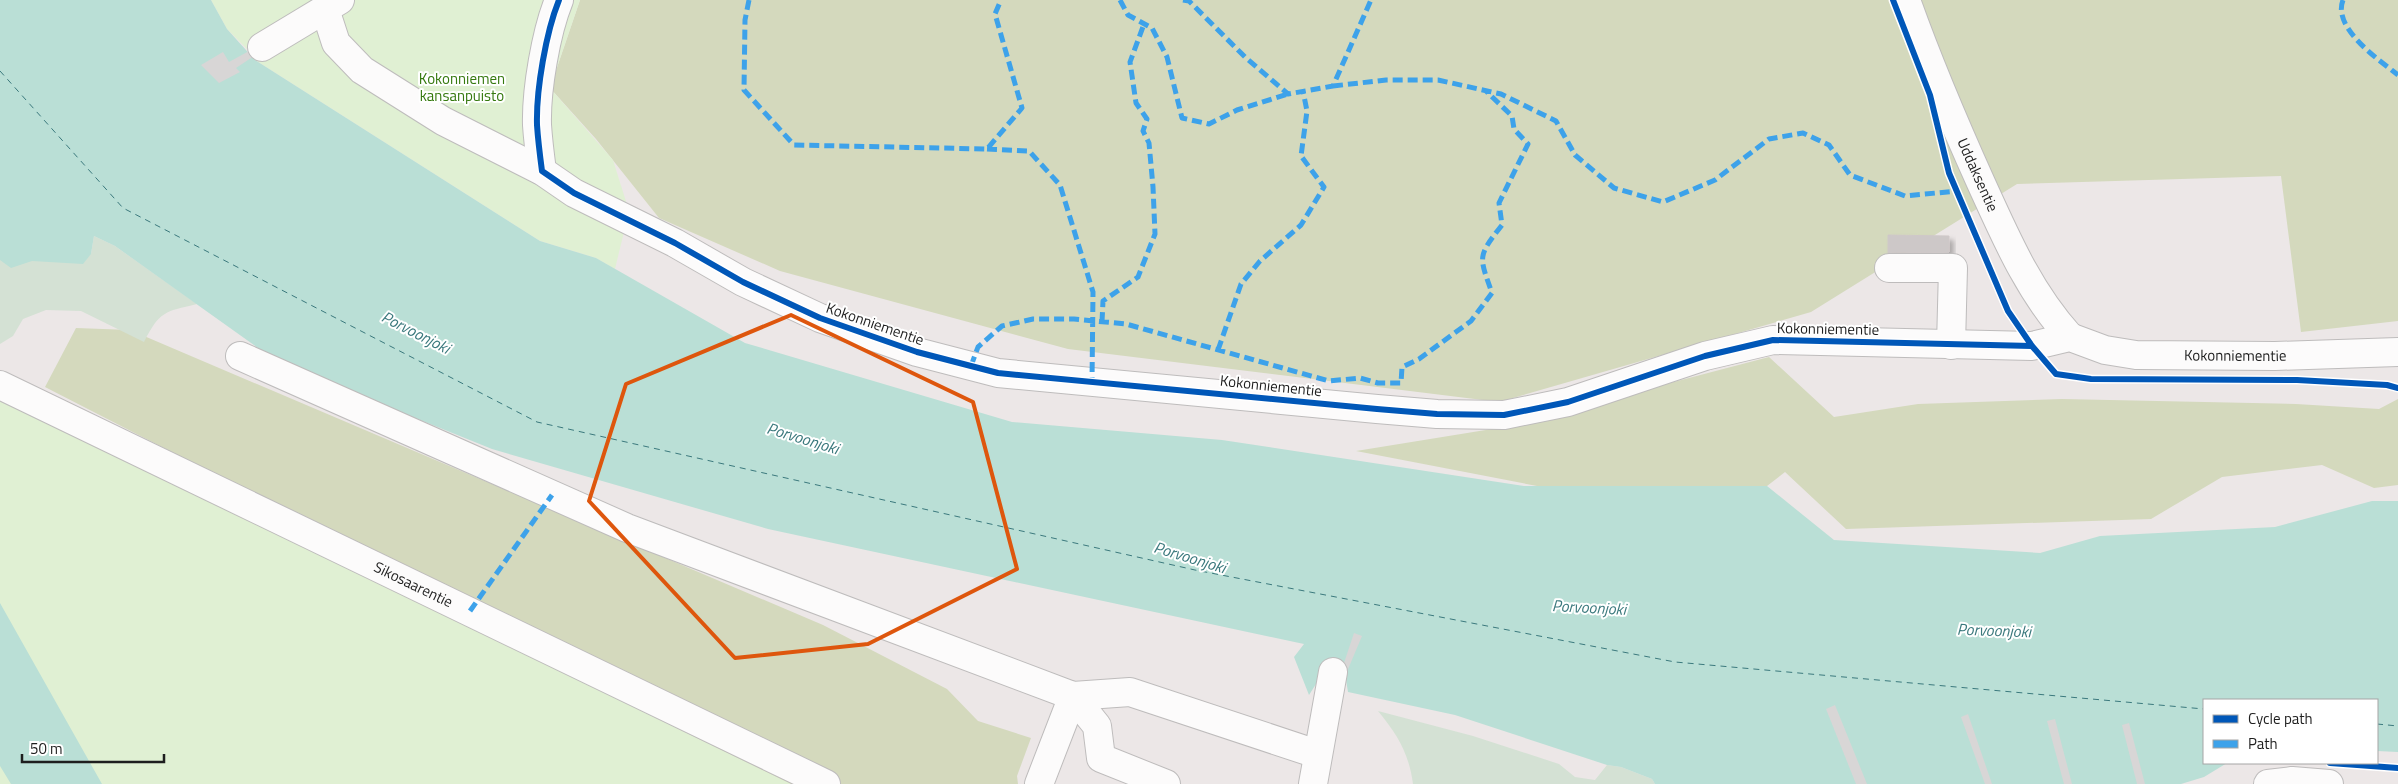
<svg xmlns="http://www.w3.org/2000/svg" width="2398" height="784" viewBox="0 0 2398 784" font-family="'Titillium Web',sans-serif">
<style>
.forest{fill:#d4d9bd}
.wetland{fill:#d4e1d4}
.park{fill:#e0f0d3}
.water{fill:#badfd6}
.pier{fill:#d8d6d6}
.lines{fill:none;stroke-linecap:round;stroke-linejoin:round}
.ferry{stroke:#3b797d;stroke-width:1;stroke-dasharray:6 5;stroke-linecap:butt}
.building{fill:#cdc8c8;stroke:#cfc8c8;filter:url(#shadow)}
.minor-casing{stroke:#bebcbc;stroke-width:30}
.minor{stroke:#fcfbfb;stroke-width:28}
.quiet{stroke:#3da2ea;stroke-width:5;stroke-dasharray:10 5;stroke-linecap:butt}
.cycleway-casing{stroke:#fff;stroke-width:9}
.cycleway{stroke:#0057b8;stroke-width:6}
.marked{fill:none;stroke:#de560d;stroke-width:4;stroke-linejoin:round}
.labels{text-anchor:middle;stroke-width:4;stroke-linejoin:round;paint-order:stroke}
.park-label{font-size:15px;fill:#35790e;stroke:#fff}
.street-label{font-size:15px;fill:#1e1e1e;stroke:#fff}
.water-label{font-size:16px;font-style:italic;fill:#3b797d;stroke:#fff}
</style>
<defs>
<filter id="shadow"><feDropShadow dx="4.5" dy="4.5" stdDeviation="2.5" flood-color="#0004"/></filter>
</defs>
<rect width="100%" height="100%" fill="#ece7e7"/>
<path class="forest" d="M580,0h1818v321l-97,11 -20,-156 -264,8 -206,128 -312,90 -431,-53 -288,-78 -121,-53 -63,-79 -46,-51z
M76,328l54,2 693,295 124,64 31,32 53,17 -14,38 1,8h-311l-29,-16 -230,-180 -179,-86 -224,-115z
M1769,357l65,60 84,-13 144,-5 234,5 83,5 19,-10v86l-24,3 -52,-23 -100,12 -71,42 -305,10 -61,-57 -18,14h-230l-181,-35 142,-23z"/>
<path class="wetland" d="M0,229l91,25 3,-18 21,10 82,58c-33,8 -37,7 -53,38l-63,-31 -35,-1 -23,9 -10,17 -13,8z
M1378,711l95,25 86,28 16,13 20,3 12,-15 14,2 31,12 3,5h-242c-4,-31 -16,-50 -35,-73z"/>
<path class="park" d="M211,0h369l-30,88 63,72 16,51 -14,58 -19,-11 -56,-17 -285,-181 -6,-9 -22,-22z
M0,397l791,387h-791z"/>
<path class="water" d="M0,0h211l16,29 28,31 285,181 56,17 149,85 267,79 210,18 302,46h243l67,54 206,13 60,-17 175,-9 97,-26h26v251l-21,-1v-51h-173v63h23l-23,14 -23,7h-526l-3,-5 -31,-12 -14,-2 -152,-50 -107,-23 -3,-18 -20,-4 -16,25 -15,-38 10,-13 -536,-115 -276,-80 -213,-86 -164,-117 -21,-10 -3,18 -8,10 -51,-3 -21,7 -11,-8z
M0,603l102,181h-91l-11,-18z"/>
<path class="pier" d="M249,51l5,5 -18,12 4,4 -21,11 -18,-18 22,-13 6,10z
M1354,633l8,3 -16,38 -5,-2z
M1835,705l32,79h-11l-30,-75z
M1968,714l24,70h-7l-24,-67z
M2055,719l17,65h-8l-17,-63z
M2129,723l16,61h-8l-15,-59z"/>
<g class="lines">
<path class="ferry" d="M0,71l123,137 414,214 658,148 480,92 529,47
M2377,724l21,2"/>
</g>
<path class="building" d="M1888,235l61,1v16l-61,1z"/>
<g class="lines">
<defs>
<g id="minor">
<path id="s1" d="M1906,0c22,62 48,123 75,183 25,55 48,109 89,154"/>
<path id="s2" d="M325,9l11,34 26,27 81,51 99,50 32,22 101,50 68,39 77,36 97,34 81,21 379,36 60,5 67,1 64,-13 137,-46 68,-16 259,6 38,-9 35,13 31,5 139,1 123,-4"/>
<path d="M262,47l78,-47"/>
<path d="M542,171c-2,-15 -4,-31 -5,-46 -1,-35 9,-93 22,-125"/>
<path d="M1889,268h64l-2,77"/>
<path d="M240,356l387,172 446,168 57,-4 187,62"/>
<path id="s3" d="M0,385l826,399"/>
<path d="M1073,696l24,30 4,32 65,26"/>
<path d="M1039,784l34,-88"/>
<path d="M1313,784l20,-112"/>
<path d="M2268,784l24,-3 37,3"/>
</g>
</defs>
<use href="#minor" class="minor-casing"/>
<use href="#minor" class="minor"/>
<path class="quiet" d="M749,0l-4,20 -1,70 50,55 193,4 35,-41 -27,-94 6,-14
M1120,0l8,15 24,13 15,29 15,61 27,6 28,-14 51,-16
M1183,0l6,1 56,56 43,37 45,-8 38,-86
M2343,0c-11,28 36,60 55,75
M1333,86l53,-6h52l63,14 55,27 19,34 39,33 49,14 52,-22 54,-41 34,-6 26,12 21,30 55,21 52,-5
M987,149l42,2 31,34 33,107 -1,90
M1102,322l1,-21 35,-24 17,-43 -2,-47 -4,-44 -6,-12 4,-12 -11,-16 -6,-41 14,-38
M1218,350l23,-66 19,-23 41,-36 23,-38 -23,-31 6,-45 -4,-20
M971,366l7,-19 24,-21 31,-7h41l52,5 203,57 31,-3 18,5h23l1,-16 17,-8 52,-38 21,-28c-13,-37 -15,-36 10,-68l-3,-22 29,-59 -14,-15 -2,-13 -26,-25
M470,611l82,-116"/>
<defs>
<path id="cycleway" d="M559,0c-13,32 -23,90 -22,125 1,15 3,31 5,46l32,22 101,50 68,39 77,36 97,34 81,21 379,36 60,5 67,1 64,-13 137,-46 68,-16 259,6
M1893,0l37,95 19,78 59,138 24,35 24,28 35,5 206,1 90,5 11,3
M2330,763l68,5"/>
</defs>
<use href="#cycleway" class="cycleway-casing"/>
<use href="#cycleway" class="cycleway"/>
</g>
<path class="marked" d="M791,315l182,87 44,167 -149,75 -133,14 -146,-157 37,-117z"/>
<g class="labels">
<g class="park-label">
<text x="462" y="84">Kokonniemen<tspan x="462" dy="17">kansanpuisto</tspan></text>
</g>
<g class="street-label">
<text dy="5" stroke="none"><textPath href="#s1" startOffset="189">Uddaksentie</textPath></text>
<text transform="translate(875 324) rotate(19)" y="5">Kokonniementie</text>
<text transform="translate(1828 329) rotate(1)" y="5">Kokonniementie</text>
<text dy="5" stroke="none"><textPath href="#s2" startOffset="2035">Kokonniementie</textPath></text>
<text transform="translate(1271 386) rotate(6)" y="5">Kokonniementie</text>
<text dy="5" stroke="none"><textPath href="#s3" startOffset="459">Sikosaarentie</textPath></text>
</g>
<g class="water-label">
<text transform="translate(416 332) rotate(27)" y="6">Porvoonjoki</text>
<text transform="translate(803 438) rotate(17)" y="6">Porvoonjoki</text>
<text transform="translate(1190 557) rotate(17)" y="6">Porvoonjoki</text>
<text transform="translate(1589 607) rotate(3)" y="6">Porvoonjoki</text>
<text transform="translate(1994 630) rotate(2)" y="6">Porvoonjoki</text>
</g>
</g>
<rect x="2203" y="699" width="175" height="65" fill="#ffffff" stroke="#a5a5a5"/>
<rect x="2213" y="715" width="25" height="8" fill="#0057b8" stroke="#a5a5a5"/>
<text x="2248" y="724" font-size="15" fill="#1e1e1e">Cycle path</text>
<rect x="2213" y="740" width="25" height="8" fill="#3da2ea" stroke="#a5a5a5"/>
<text x="2248" y="749" font-size="15" fill="#1e1e1e">Path</text>
<path d="M22 754v8h142v-8" fill="none" stroke="#1e1e1e" stroke-width="2.5"/>
<text x="30" y="754" font-size="15" fill="#1e1e1e" stroke="#ffffff" stroke-width="4" paint-order="stroke">50 m</text>
</svg>
